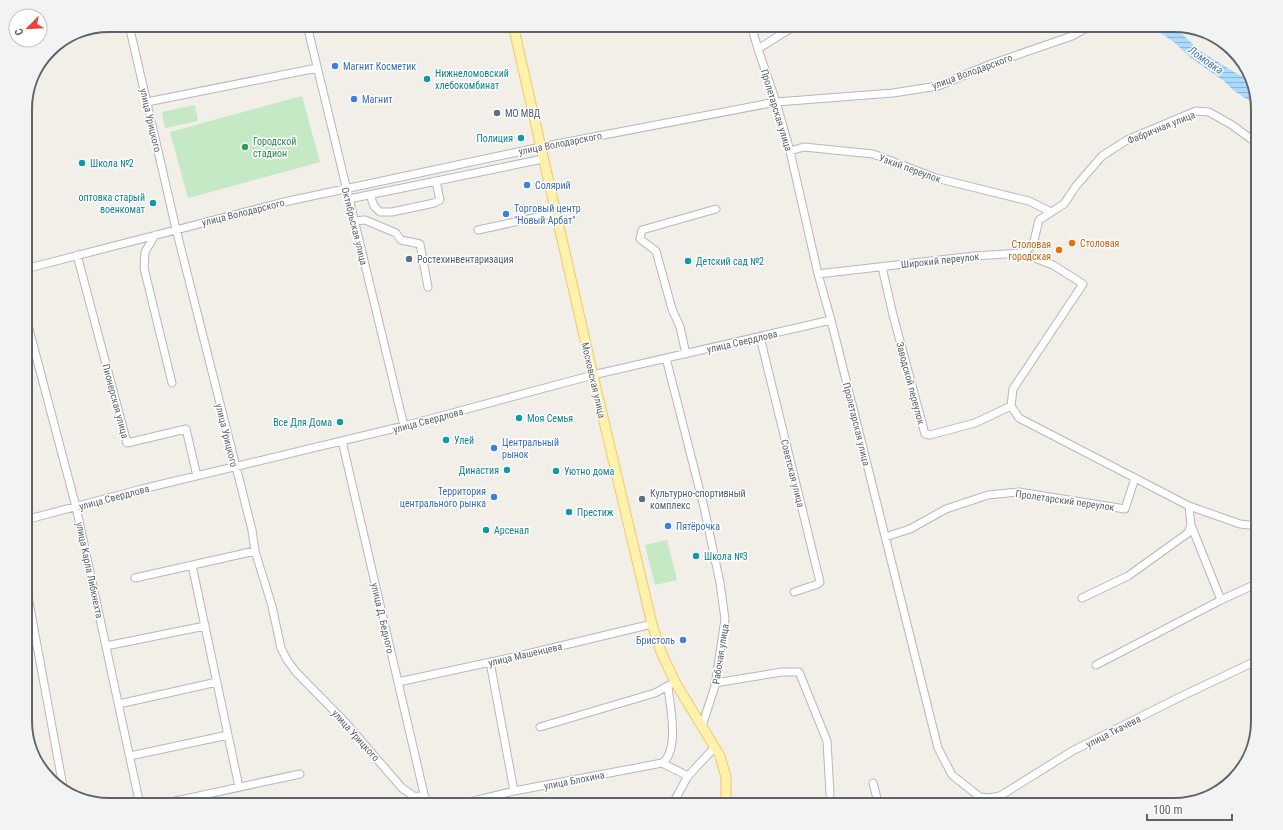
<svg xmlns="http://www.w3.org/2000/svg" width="1283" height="830" viewBox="0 0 1283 830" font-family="'Roboto Condensed',sans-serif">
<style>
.grass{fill:#c5e8c5}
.water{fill:url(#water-rules)}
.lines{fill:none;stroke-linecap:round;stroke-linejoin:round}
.minor-casing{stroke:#b5b8bc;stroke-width:9}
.major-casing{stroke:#f2c960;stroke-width:11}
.minor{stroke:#fff;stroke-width:7}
.major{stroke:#fff2af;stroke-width:9}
.shop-dot{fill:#3f7fe0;stroke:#fff;stroke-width:1.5}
.culture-dot{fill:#0f9aa8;stroke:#fff;stroke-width:1.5}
.service-dot{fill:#5c6f8a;stroke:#fff;stroke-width:1.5}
.leisure-dot{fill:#2e9e5b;stroke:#fff;stroke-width:1.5}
.food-dot{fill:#e8710a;stroke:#fff;stroke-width:1.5}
.labels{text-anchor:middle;stroke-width:3;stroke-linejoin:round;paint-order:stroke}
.shop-label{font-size:10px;fill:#366cbe;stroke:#fff;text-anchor:start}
.street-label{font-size:10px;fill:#5f6368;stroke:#fff}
.culture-label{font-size:10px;fill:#0d838f;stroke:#fff;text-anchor:start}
.service-label{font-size:10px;fill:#4e5e75;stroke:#fff;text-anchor:start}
.leisure-label{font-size:10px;fill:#27864d;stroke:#fff;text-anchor:start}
.food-label{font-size:10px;fill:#c56008;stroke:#fff;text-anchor:start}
.water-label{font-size:11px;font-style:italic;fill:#4174aa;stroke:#fff}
.rim{fill:none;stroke:#5f6368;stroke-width:2}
</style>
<defs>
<pattern id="water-rules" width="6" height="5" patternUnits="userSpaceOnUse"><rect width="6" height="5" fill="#aadaff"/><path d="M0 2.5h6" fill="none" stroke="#8eb4d2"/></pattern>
</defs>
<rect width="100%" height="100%" fill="#f1efe8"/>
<path class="grass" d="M302,96l18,66 -132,36 -18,-66z
M195,105l3,16 -33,7 -3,-16z
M667,540l10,40 -22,5 -10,-40z"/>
<path class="water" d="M1148,25h20l15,10 17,16 34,21 17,9 6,23 -9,-4 -15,-10 -9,-9 -33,-23 -17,-16z"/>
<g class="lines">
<defs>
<path id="minor" d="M129,25l47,204 76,301 3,21 17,55 9,42 6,12 9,12 50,51 56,65 13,9
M307,25l97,401
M751,25l7,24 18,53 14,49 28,123 13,46 107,428 14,27 38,30
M758,49l38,-24
M147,102l170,-34
M790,151l14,-4 69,7 63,24 93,23 22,11
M370,195l4,11 6,6h12l42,-9 6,-3 -4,-19
M349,199l194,-40
M354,221l11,-1 31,13 5,7 19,4 8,43
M478,230l78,-17
M155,235l-10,17 -1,16 28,115
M1022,253l31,12 30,19 -70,105 -2,17 8,12 170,88 51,18 18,2
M77,255l50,188 59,-14 11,47
M882,267l11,48 32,119 5,1 45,-12 36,-17
M25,269l259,-67 257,-55 235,-45 117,-9 45,-7 53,-22 81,-28 20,-11
M818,274l156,-18 48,-3 11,-8 6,-25 25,-16 12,-18 26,-30 25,-16 69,-29 13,1 23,13 26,19
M25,314l51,193 64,298
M760,337l60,245 -2,2 -24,8
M686,354l-6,-27 -8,-18 -16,-58 -16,-12 2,-9 74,-21
M666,358l38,149 16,76 5,36 -10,67 -13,40
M342,441l82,353 4,11
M25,520l117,-31 262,-63 189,-51 238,-55
M1191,525l30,75
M885,537l25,-8 36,-20 42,-14 31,-3 106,17 10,-31
M192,565l47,222
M135,578l120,-27
M25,588l2,3 37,201
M1082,598l46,-22 60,-43 3,-8 -2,-19
M106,646l99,-20
M490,662l24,129
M1096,665l125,-65 37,-17
M398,682l125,-27 129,-31
M715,683l67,-11h17l28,69 3,53
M119,704l98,-22
M540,727l115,-34 20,-11
M130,756l98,-21
M662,763c18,-12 8,-58 6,-76
M873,783l5,19 -1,3
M157,805l143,-31
M409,805l6,-8 3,-1
M457,805l57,-14 148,-28 26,13
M672,805l16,-29 27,-29
M973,805l7,-8 9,1 11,-2 74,-46 106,-53 78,-37"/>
<path id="major" d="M513,25l80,350 59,249 9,28 14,30 45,74 6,21v28"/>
</defs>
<use href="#minor" class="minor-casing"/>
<use href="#major" class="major-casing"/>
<use href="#minor" class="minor"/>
<use href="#major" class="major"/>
</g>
<g class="shop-dot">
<circle cx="335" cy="66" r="4"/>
<circle cx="354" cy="99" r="4"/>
<circle cx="527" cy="185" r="4"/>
<circle cx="506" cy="214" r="4"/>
<circle cx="494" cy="448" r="4"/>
<circle cx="494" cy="497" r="4"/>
<circle cx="668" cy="526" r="4"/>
<circle cx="683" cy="640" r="4"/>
</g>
<g class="culture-dot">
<circle cx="427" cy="79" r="4"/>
<circle cx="521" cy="138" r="4"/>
<circle cx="82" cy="163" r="4"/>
<circle cx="153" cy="203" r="4"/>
<circle cx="688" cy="261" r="4"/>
<circle cx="519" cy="418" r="4"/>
<circle cx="340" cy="422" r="4"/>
<circle cx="446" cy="440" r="4"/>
<circle cx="507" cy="470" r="4"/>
<circle cx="556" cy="471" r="4"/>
<circle cx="569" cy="512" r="4"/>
<circle cx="486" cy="530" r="4"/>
<circle cx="696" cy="556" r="4"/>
</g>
<g class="service-dot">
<circle cx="497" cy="113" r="4"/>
<circle cx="409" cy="259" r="4"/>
<circle cx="642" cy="499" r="4"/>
</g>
<circle class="leisure-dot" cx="245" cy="147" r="4"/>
<g class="food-dot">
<circle cx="1072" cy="243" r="4"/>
<circle cx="1059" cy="250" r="4"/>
</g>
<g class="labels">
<g class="shop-label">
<text x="343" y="70">Магнит Косметик</text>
<text x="362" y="103">Магнит</text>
<text x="535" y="189">Солярий</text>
<text x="514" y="212">Торговый центр<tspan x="514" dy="12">"Новый Арбат"</tspan></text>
<text x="502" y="446">Центральный<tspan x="502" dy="12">рынок</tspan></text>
<text x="486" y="495" text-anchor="end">Территория<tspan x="486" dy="12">центрального рынка</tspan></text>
<text x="676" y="530">Пятёрочка</text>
<text x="675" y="644" text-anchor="end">Бристоль</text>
</g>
<g class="street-label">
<text transform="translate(972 71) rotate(-20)" y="4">улица Володарского</text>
<text transform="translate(777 110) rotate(73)" y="4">Пролетарская улица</text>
<text transform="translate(151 120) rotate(77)" y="4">улица Урицкого</text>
<text transform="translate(1161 127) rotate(-22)" y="4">Фабричная улица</text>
<text transform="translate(560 143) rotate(-11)" y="4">улица Володарского</text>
<text transform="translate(910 168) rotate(20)" y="4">Узкий переулок</text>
<text transform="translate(243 212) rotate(-14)" y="4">улица Володарского</text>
<text transform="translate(355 226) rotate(76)" y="4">Октябрьская улица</text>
<text transform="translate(940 260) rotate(-6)" y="4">Широкий переулок</text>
<text transform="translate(742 341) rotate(-13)" y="4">улица Свердлова</text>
<text transform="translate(594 380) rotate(77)" y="4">Московская улица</text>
<text transform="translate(911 383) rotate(75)" y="4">Заводской переулок</text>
<text transform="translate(116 401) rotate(75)" y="4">Пионерская улица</text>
<text transform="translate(428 420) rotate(-15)" y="4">улица Свердлова</text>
<text transform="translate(857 424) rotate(76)" y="4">Пролетарская улица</text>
<text transform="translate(227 435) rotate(76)" y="4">улица Урицкого</text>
<text transform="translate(793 473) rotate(76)" y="4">Советская улица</text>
<text transform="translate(114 497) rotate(-15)" y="4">улица Свердлова</text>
<text transform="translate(1065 500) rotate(8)" y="4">Пролетарский переулок</text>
<text transform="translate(90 570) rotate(78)" y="4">улица Карла Либкнехта</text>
<text transform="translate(383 618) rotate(77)" y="4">улица Д. Бедного</text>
<text transform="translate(525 654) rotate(-13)" y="4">улица Машенцева</text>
<text transform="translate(720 654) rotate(-81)" y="4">Рабочая улица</text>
<text transform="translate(1113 731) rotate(-27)" y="4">улица Ткачева</text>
<text transform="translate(356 735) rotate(48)" y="4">улица Урицкого</text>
<text transform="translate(574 780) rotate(-11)" y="4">улица Блохина</text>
</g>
<g class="culture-label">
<text x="435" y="77">Нижнеломовский<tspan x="435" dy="12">хлебокомбинат</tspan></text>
<text x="513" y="142" text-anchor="end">Полиция</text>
<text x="90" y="167">Школа №2</text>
<text x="145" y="201" text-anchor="end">оптовка старый<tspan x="145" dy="12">военкомат</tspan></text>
<text x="696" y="265">Детский сад №2</text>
<text x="527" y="422">Моя Семья</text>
<text x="332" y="426" text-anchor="end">Все Для Дома</text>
<text x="454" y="444">Улей</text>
<text x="499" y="474" text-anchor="end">Династия</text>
<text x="564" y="475">Уютно дома</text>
<text x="577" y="516">Престиж</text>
<text x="494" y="534">Арсенал</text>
<text x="704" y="560">Школа №3</text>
</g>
<g class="service-label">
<text x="505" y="117">МО МВД</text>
<text x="417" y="263">Ростехинвентаризация</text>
<text x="650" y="497">Культурно-спортивный<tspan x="650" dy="12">комплекс</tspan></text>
</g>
<g class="leisure-label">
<text x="253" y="145">Городской<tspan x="253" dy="12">стадион</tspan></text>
</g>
<g class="food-label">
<text x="1080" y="247">Столовая</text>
<text x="1051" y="248" text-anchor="end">Столовая<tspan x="1051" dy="12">городская</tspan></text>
</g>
<g class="water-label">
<text transform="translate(1206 60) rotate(35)" y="4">Ломовка</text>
</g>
</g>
<path d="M0 0H1283V830H0ZM109 32H1174A77 77 0 0 1 1251 109V721A77 77 0 0 1 1174 798H109A77 77 0 0 1 32 721V109A77 77 0 0 1 109 32Z" fill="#f2f3f3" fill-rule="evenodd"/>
<path class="rim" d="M109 32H1174A77 77 0 0 1 1251 109V721A77 77 0 0 1 1174 798H109A77 77 0 0 1 32 721V109A77 77 0 0 1 109 32Z"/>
<g transform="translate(28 28) rotate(246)"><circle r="19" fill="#ffffff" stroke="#bfc1c3"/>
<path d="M0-3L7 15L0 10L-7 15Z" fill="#ea4335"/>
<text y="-6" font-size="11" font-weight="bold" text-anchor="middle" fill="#5f6368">С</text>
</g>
<path d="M1147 814v6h85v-6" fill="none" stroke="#5f6368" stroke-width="2"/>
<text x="1153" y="814" font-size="12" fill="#5f6368" stroke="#ffffff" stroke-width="3" paint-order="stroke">100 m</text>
</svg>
